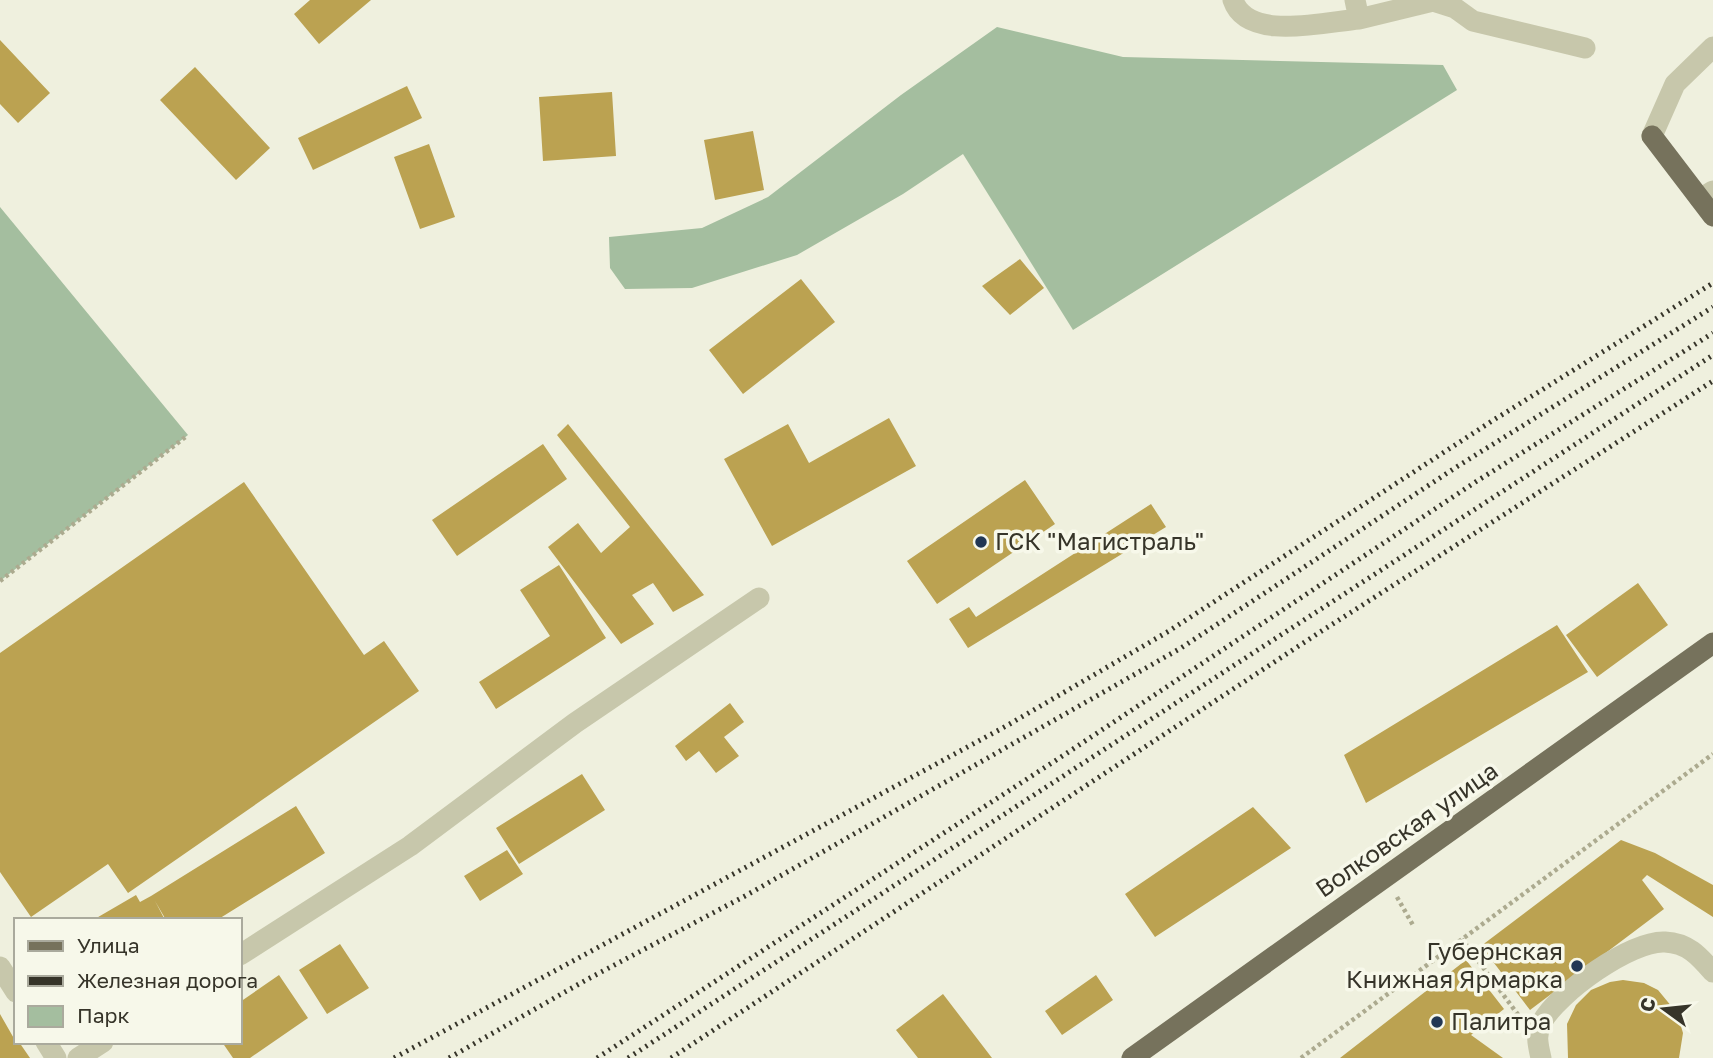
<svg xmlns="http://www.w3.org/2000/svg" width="1713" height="1058" viewBox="0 0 1713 1058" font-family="'Golos Text',sans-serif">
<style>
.green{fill:#a4be9f}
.building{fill:#bba251}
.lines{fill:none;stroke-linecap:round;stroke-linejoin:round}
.path{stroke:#acaa8f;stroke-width:4.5;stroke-dasharray:3.5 3.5;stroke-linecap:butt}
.minor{stroke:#c7c7ab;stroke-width:21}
.major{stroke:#76725c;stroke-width:21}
.rail{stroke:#363429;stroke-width:5;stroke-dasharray:2 5;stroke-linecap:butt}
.poi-dot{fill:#223754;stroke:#f7f8ea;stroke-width:2.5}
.labels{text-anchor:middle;stroke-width:7;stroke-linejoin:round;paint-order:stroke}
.poi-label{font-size:24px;fill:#363429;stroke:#f7f8ea;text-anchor:start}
.street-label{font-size:24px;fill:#363429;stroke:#f7f8ea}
</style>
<rect width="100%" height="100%" fill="#eff0de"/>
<path class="green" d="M997,27l126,30 320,8 14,25 -384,240 -110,-176 -60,40 -106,61 -105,33 -67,1 -15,-21 -1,-31 93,-9 66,-31 133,-102z
M0,207l188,228 -188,146z"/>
<path class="building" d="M310,0h61l-52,44 -25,-30z
M0,40l50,53 -32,30 -18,-19z
M195,67l75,81 -34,32 -76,-80z
M407,86l15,32 -109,52 -15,-32z
M612,92l4,64 -73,5 -4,-64z
M753,131l11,59 -49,10 -11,-60z
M429,144l26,73 -35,12 -26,-72z
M1020,259l24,29 -34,27 -28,-29z
M801,279l34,43 -92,72 -34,-44z
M889,418l27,48 -144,80 -48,-87 64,-35 21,39z
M568,424l136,171 -31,17 -20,-29 -21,12 22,29 -33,20 -73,-97 30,-24 23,30 29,-26 -73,-92z
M543,444l24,35 -110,77 -25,-36z
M1025,480l30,44 -118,80 -30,-43z
M244,482l120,173 20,-14 35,50 -291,202 -20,-29 -77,53 -31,-45v-219z
M1151,504l15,23 -198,121 -19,-29 20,-12 7,10z
M559,565l47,73 -110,71 -17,-27 71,-46 -30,-46z
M1638,583l30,42 -71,52 -31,-42z
M1557,625l31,47 -222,131 -22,-48z
M730,703l14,19 -20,15 15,19 -23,17 -17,-22 -13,10 -11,-15z
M582,774l23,36 -86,54 -23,-36z
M296,806l29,47 -108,67h-51l-11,-19 10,19h-72l43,-25 4,7 11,-6z
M1253,807l38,41 -136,89 -30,-43z
M1621,840l34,13 58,32v32l-66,-42 -5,5 22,29 -134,101 -49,-64z
M507,850l16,24 -43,27 -16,-25z
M340,944l29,44 -42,26 -28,-44z
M1466,960l38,49 -33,26 32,23h-163z
M279,975l29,43 -58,40h-17l-11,-16h18v-40z
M1096,975l17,25 -51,35 -17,-24z
M1623,980l21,3 14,7 19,23 6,20 -4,25h-111l-1,-34 9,-19 15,-15 19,-8z
M943,994l49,64h-74l-22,-28z
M0,1014l16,28h3l11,16h-30z"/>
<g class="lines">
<path class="path" d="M0,581l188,-146
M1397,897l17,30
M1462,939l57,77
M1301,1058l412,-304"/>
<path class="minor" d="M1233,0c14,42 91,22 126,19
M1355,0l4,19 74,-18 22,7 18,13 112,27
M1652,136l23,-52 38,-37
M1700,199l13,-8
M240,955l170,-109 165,-123 184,-125
M0,967l16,25
M46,1042l10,16
M78,1058l25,-16
M1541,1058c-3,-13 -6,-24 1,-36 16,-29 89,-82 123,-80 23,1 34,14 48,30"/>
<path class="major" d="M1652,136l61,80
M1132,1058l581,-415"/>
<path class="rail" d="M394,1058l614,-333 161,-94 323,-210 221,-138
M449,1058l137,-78 159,-84 436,-248 277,-182 255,-159
M597,1058l467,-303 413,-274 236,-148
M628,1058l1085,-703
M671,1058l646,-424 396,-253"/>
</g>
<g class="poi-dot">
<circle cx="981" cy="542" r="7"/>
<circle cx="1577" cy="966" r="7"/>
<circle cx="1437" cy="1022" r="7"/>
</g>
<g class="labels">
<g class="poi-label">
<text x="995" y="550">ГСК "Магистраль"</text>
<text x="1563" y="960" text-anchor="end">Губернская<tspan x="1563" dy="28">Книжная Ярмарка</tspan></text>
<text x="1451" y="1030">Палитра</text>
</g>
<g class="street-label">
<text transform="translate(1407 830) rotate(-35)" y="8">Волковская улица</text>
</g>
</g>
<rect x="14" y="918" width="228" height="126" fill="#f7f8ea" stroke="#aaaa9d" stroke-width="2"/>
<rect x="28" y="941" width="35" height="10" fill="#76725c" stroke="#aaaa9d" stroke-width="2"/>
<text x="77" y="953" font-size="21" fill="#363429">Улица</text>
<rect x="28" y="976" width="35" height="10" fill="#363429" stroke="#aaaa9d" stroke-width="2"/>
<text x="77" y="988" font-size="21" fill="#363429">Железная дорога</text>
<rect x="28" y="1006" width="35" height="21" fill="#a4be9f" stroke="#aaaa9d" stroke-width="2"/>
<text x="77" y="1023" font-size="21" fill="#363429">Парк</text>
<g transform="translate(1664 1009) rotate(285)" stroke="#f7f8ea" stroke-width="5" paint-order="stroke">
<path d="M0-5L12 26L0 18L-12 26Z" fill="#363429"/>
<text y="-10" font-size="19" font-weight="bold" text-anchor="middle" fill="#363429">С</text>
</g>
</svg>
